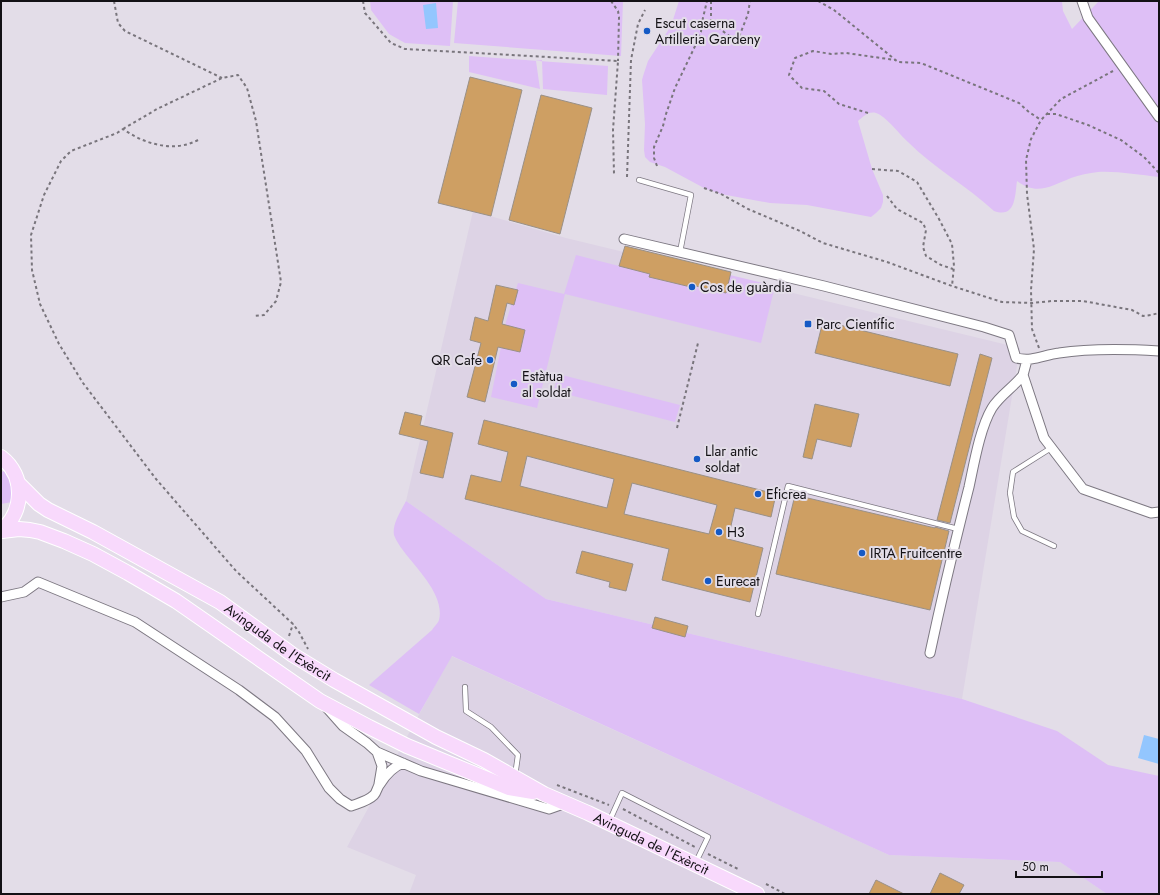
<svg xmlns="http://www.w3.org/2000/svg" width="1160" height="895" viewBox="0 0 1160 895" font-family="Jost,sans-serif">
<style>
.built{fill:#ddd3e5}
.green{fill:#debff6}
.water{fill:#93c6fe}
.building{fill:#ce9f63;stroke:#999087;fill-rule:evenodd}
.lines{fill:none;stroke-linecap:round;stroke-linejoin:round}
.lane-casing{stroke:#7d7882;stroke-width:6}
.street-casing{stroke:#7d7882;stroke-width:11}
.primary-casing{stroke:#fff;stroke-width:16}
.path{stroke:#79757c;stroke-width:2;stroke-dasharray:3 3;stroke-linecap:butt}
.lane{stroke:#fff;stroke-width:4.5}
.street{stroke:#fff;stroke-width:9}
.primary{stroke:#f8d9fc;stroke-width:14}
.poi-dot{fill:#155ac5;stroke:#e3dde8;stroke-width:1.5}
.labels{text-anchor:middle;stroke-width:4;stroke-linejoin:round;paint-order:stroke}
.poi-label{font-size:14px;fill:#131115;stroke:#e3dde8;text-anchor:start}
.street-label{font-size:14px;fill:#131115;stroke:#e3dde8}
</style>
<rect width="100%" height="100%" fill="#e3dde8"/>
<path class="built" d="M473,211l93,27 454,110 -58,351 -416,-100 -140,-98z
M451,656l438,199 171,7 47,32h-698l7,-19 -69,-28z"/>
<path class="green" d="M370,1h83l-3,45 -45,-3 -16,-9 -18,-24z
M458,1h165l-2,55 -167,-13z
M679,1h383l1,10 9,18 27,-28h60v176c-20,-2 -41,-6 -61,-5 -9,1 -19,3 -27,6 -20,8 -34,18 -54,3 -2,14 -1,38 -23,30 -27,-25 -60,-43 -86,-69 -8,-7 -22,-26 -32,-29 -8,-2 -13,4 -18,8l14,48 11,26v7l-2,6 -5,5 -5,4 -64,-12 -37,-2 -49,-9 -17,-6 -39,-21 -15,-5 -5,-5 -1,-7 1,-26 -3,-44 2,-7 4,-12 23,-35z
M469,56l139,10 -1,29 -64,-6 -1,-29 -6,1 4,28 -71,-17z
M576,255l74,19 -1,3 43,10 3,1 1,-2 29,7 5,-18 45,11 -14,57 -196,-49 -28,114 -46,-11 15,-75 12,-39 46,11z
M558,374l122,31 -5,17 -121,-31z
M5,471l7,13v18l-11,2v-32z
M406,501l140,98 416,100 95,32 51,34 51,11v118h-52l-47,-32 -171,-7 -437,-199 -33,58 -50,-29 63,-55c2,-3 6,-7 7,-10 6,-24 -21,-50 -34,-67 -3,-4 -9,-12 -11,-18 -2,-11 7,-24 12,-34z"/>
<path class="water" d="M436,3l2,25 -12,1 -3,-24z
M1144,735l15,4v25l-21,-6z"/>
<path class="building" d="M470,77l52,13 -31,126 -53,-13z
M541,95l51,13 -32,126 -51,-14z
M625,246l106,26 -5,21 -30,-7 -1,2 -46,-11 1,-3 -31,-8z
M496,285l22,5 -4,15 -7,-2 -5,21 23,6 -5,22 -22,-5 -13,55 -18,-5 14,-54 -11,-3 5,-23 13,4z
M823,321l135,33 -8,32 -135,-33z
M980,354l12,4 -42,165 -13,-3z
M815,404l44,10 -8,33 -34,-8 -5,20 -9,-2z
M405,412l17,4 -2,9 33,8 -10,45 -23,-5 8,-32 -29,-7z
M484,420l292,74 -5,23 -36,-9 -7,31 35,9 -13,54 -88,-22 7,-31 -204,-50 6,-24 30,7 7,-30 -30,-8zM527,456l87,23 -7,29 -87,-22zM632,483l85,22 -8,29 -85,-20z
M795,495l140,33v-1l14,4 -19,79 -154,-36z
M582,551l51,13 -7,27 -17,-4 1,-5 -34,-9z
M655,617l33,9 -3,11 -33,-9z
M940,873l24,12 -5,9h-29z
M876,880l28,14h-35z"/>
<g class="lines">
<defs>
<path id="lane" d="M639,180l52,15 -11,57
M1051,448l-38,24 -3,21 4,24 8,14 32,15
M758,614l30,-128 170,43
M465,687l1,24 25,16 27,28 -3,21
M609,822l13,-29 86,44 -12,25"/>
<path id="street" d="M1082,1l6,17 71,99
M624,239l200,47 160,41 25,8 7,23c17,4 27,-3 43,-5 33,-5 67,-4 100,-2
M1027,360l-4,15 21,63 39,51 68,24 8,-1
M1,597l23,-5 14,-10 97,40 104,68 36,27 31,34 23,37 11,11 11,7c8,-3 17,-5 23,-11 3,-3 3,-8 6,-11 5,-8 13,-17 23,-21
M930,653c12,-56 25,-111 39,-166 5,-23 11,-59 23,-79 8,-13 22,-21 31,-33
M327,708l16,18 24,17 10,9 44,19 128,38 17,-6
M377,752l5,14 -3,18"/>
<g id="primary">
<path d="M1,457c25,19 23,55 0,74"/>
<path id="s1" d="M18,483l21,21 9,6 45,22 127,70 73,53 41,25 102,57 48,23 60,34 44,19 169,81"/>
<path d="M2,531l17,-2 11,1 10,2 24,9 29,13 35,19 48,28 144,100 49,26 38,19 102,42 24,4"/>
</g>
</defs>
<use href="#lane" class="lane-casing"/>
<use href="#street" class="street-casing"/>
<use href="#primary" class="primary-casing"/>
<path class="path" d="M114,1l4,22 7,8 97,47
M363,1l2,12 26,30 14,6 213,12 -5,69 1,44
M611,1l7,10 1,6 -1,44
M711,1v21l26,20 11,-28 2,-13
M818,1l16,9 64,52 23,1 98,40 10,9 12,8
M868,113l-29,-9 -15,-13 -22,-3 -13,-13 6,-17 18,-7 18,3 15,-1 49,7
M1047,114h9l32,11 33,15 23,17 15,16
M123,129l34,-20 65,-31 16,-3 9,13 9,33 25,161 -5,19 -12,14 -11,1
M198,140c-24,13 -54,4 -75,-11l-6,4 -46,18 -10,10 -17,34 -13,40 1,35 8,34 19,40 24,39 73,96 80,92 57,53 6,8 9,17
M657,166l-3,-8v-11l9,-21 3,-12 9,-26 22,-46 4,-10 1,-10 5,-21
M872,169l26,2 19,11 22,37 13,25 2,22 -2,20
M627,177l4,-117 7,-36 7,-14
M704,188l17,6 27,15 52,22 23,12 64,19 65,24 50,16 30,1 20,-2h31l49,9 11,6 8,-1 8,-2
M887,196l10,13 26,14 3,7 -3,17 3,9 15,9 12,4
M1039,348l-7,-19 -1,-39 3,-41 -7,-55 -1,-34 5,-21 10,-19 20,-21 52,-28
M677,428l21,-85
M289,636l4,-12
M557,785l52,20
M623,809l72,38
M708,854l30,15
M766,884l19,10"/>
<use href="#lane" class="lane"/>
<use href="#street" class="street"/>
<use href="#primary" class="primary"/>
</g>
<g class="poi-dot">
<circle cx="647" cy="31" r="4"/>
<circle cx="692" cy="287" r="4"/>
<rect x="804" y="320" width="8" height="8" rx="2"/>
<circle cx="490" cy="360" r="4"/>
<circle cx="514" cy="384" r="4"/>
<circle cx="697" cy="459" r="4"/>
<circle cx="758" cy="494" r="4"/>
<circle cx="719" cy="532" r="4"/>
<circle cx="862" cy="553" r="4"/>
<circle cx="708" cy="581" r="4"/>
</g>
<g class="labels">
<g class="poi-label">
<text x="655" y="28">Escut caserna<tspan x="655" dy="16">Artilleria Gardeny</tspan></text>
<text x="700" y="292">Cos de guàrdia</text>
<text x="816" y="329">Parc Científic</text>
<text x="482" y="365" text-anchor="end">QR Cafe</text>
<text x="522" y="381">Estàtua<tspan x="522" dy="16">al soldat</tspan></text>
<text x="705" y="456">Llar antic<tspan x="705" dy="16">soldat</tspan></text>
<text x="766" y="499">Eficrea</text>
<text x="727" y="537">H3</text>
<text x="870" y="558">IRTA Fruitcentre</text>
<text x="716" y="586">Eurecat</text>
</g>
<g class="street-label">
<text dy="5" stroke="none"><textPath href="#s1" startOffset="306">Avinguda de l'Exèrcit</textPath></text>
<text dy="5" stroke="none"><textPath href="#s1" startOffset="731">Avinguda de l'Exèrcit</textPath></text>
</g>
</g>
<rect width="1160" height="895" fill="none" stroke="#131115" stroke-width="4"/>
<path d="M1016 871v6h86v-6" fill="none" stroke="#131115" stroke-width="2"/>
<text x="1022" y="871" font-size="12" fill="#131115" stroke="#e3dde8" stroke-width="3" paint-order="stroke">50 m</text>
</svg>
